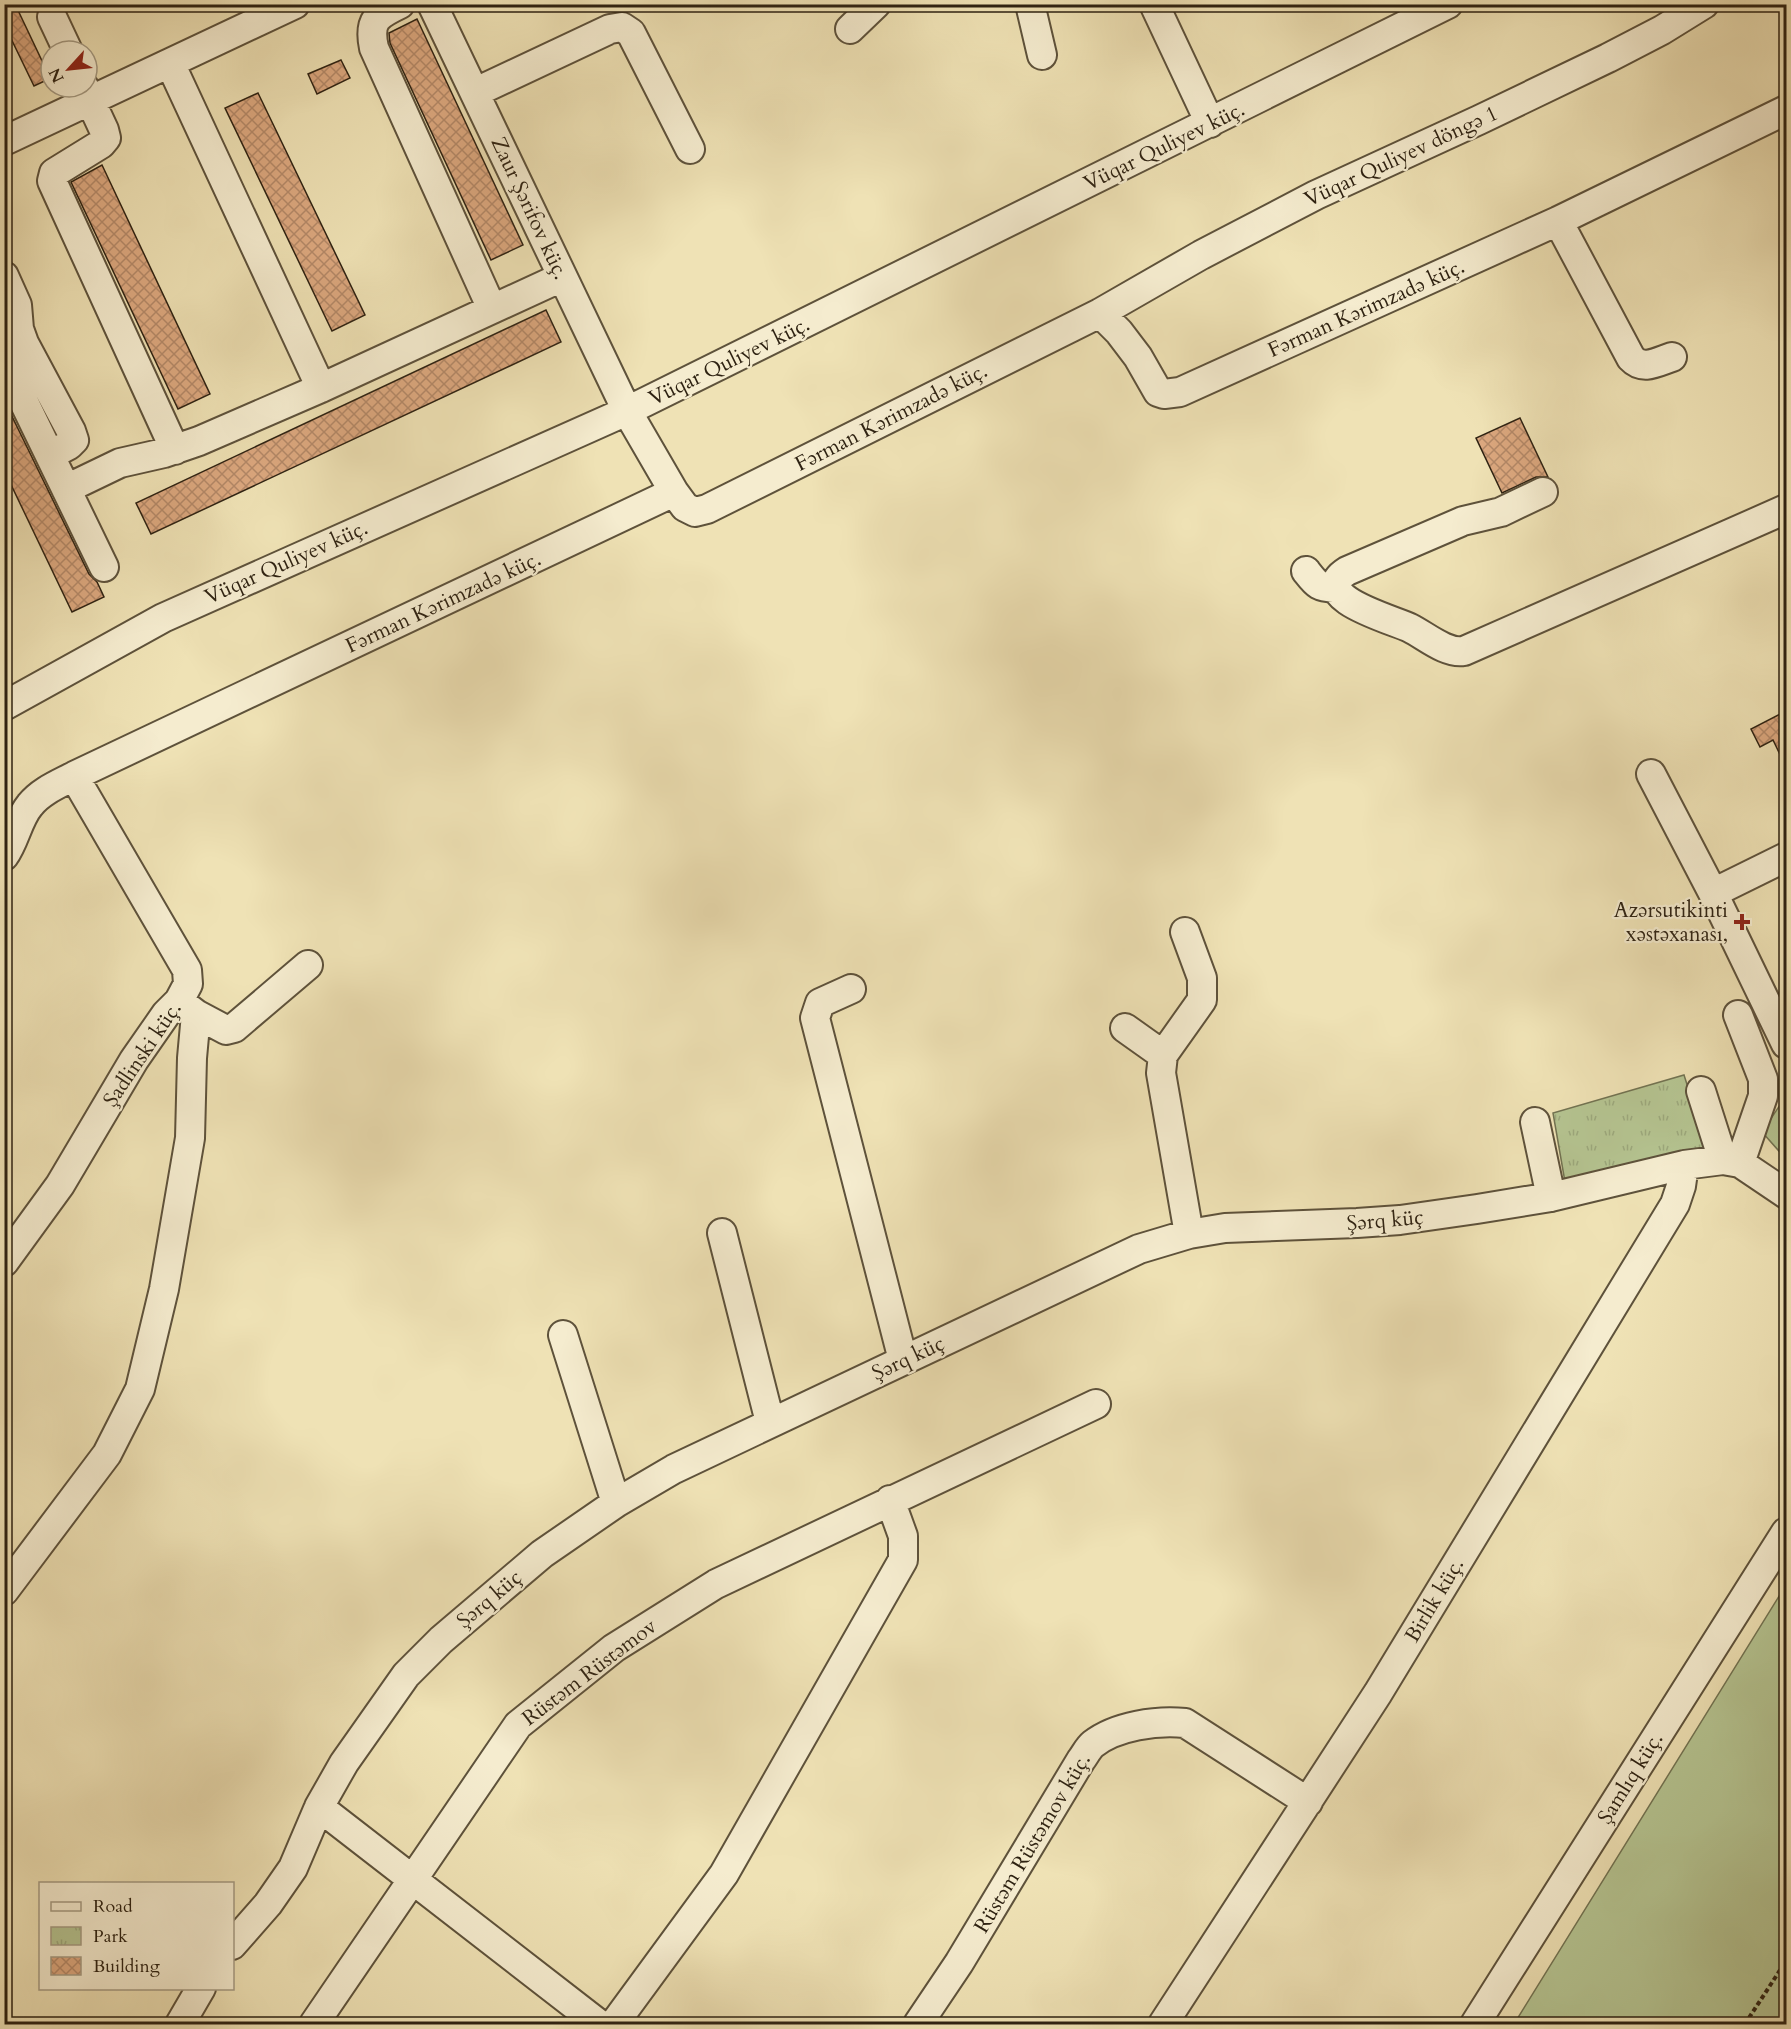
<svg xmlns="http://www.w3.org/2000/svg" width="1791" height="2029" viewBox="0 0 1791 2029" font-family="Cardo,serif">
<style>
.grass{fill:#b5c491;stroke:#727352;stroke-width:1.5}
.park{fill:url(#park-tufts);stroke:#727352;stroke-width:1.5}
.building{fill:url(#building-cross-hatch);stroke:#2e2212;stroke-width:1.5}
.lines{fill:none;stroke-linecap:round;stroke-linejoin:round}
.minor-casing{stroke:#5e523b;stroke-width:32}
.path{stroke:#2e2212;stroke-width:4;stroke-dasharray:4.5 3;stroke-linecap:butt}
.minor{stroke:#f5eccf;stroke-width:28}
.poi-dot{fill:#8f2418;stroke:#f5eccf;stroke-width:2}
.labels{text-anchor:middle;stroke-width:4.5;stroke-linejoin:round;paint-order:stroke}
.street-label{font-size:21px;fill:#2e2212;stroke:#f5eccf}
.poi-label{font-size:21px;fill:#2e2212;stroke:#f5eccf;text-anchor:end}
</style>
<defs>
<pattern id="park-tufts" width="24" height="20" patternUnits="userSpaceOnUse" patternTransform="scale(1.5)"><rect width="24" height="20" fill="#b5c491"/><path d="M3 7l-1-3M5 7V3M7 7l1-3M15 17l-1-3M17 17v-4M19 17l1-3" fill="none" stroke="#9ca87c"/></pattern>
<pattern id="building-cross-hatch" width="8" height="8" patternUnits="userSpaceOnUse" patternTransform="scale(1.5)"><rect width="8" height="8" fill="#dca87f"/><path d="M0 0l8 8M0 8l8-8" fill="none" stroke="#b38867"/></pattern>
</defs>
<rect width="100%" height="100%" fill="#efe2b5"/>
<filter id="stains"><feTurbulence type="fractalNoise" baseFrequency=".00333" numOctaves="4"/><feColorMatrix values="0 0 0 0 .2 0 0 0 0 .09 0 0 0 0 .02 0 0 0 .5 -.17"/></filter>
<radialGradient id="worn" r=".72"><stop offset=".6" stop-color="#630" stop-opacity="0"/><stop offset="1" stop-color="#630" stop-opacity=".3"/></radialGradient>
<path class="grass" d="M1782,1102l4,9v48l-24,-27z
M1786,1585v439h-272z"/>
<path class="park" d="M1684,1075l23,72 -142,35 -12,-69z"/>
<path class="building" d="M4,4h11l29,61 7,-3v16l-17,8 -30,-62z
M417,19l106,226 -32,15 -101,-217 -1,-10z
M341,60l9,18 -33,16 -9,-20z
M258,93l107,222 -33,16 -107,-223z
M102,165l108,229 -32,15 -107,-227z
M546,310l15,32 -410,192 -15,-31z
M4,400l85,174 8,8 7,15 -32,15 -68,-142z
M1520,418l28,59h-12l-34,16 -26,-55z
M1786,711v56l-13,-27 -13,7 -9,-18z"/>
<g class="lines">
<defs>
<path id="minor" d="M400,4c-23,11 -32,16 -26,44l118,261
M432,4l195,407 47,81
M1030,4l12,51
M1154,4l56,119
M52,17l16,34
M850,29l26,-25
M170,63l151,325
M84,87l20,43 2,8 -5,6 -47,29 -2,8 123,269
M476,92l134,-63 12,-2 9,6 59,116
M4,141l291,-137
M1558,221l73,137c12,13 26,4 41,-1
M4,276l13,29 2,24 5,14 47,88 3,9 -5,5 -19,10
M1100,313l19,19 19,25 20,35 6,2 16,-2 378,-171 228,-111
M4,361l100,206
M66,489l54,-26 44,-10 35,-12 122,-53 241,-111
M1543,492l-42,20 -38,9 -116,50c-41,26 47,49 63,57 16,8 36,26 54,23l322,-142
M1306,571c11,14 12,16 30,17
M4,706l159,-88 464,-207 821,-407
M1651,774l62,119 73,151
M4,856c11,-15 14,-37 26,-51 11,-14 29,-21 44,-29l600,-284 11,15 10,5 12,-3 393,-196 101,-58 115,-60 163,-75 129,-62 54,-28 42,-26
M1713,893l73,-36
M1185,932l17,46v22l-39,55 -2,18 28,161
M851,989l-31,14 -5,15 88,342
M196,1014l30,16 8,-2 74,-63
M1738,1015l25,64v17l-23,67
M1125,1028l38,27
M1701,1091l22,69
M1535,1122l16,75
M722,1233l48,189
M4,1262l56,-77 74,-125 32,-46 13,-13 9,-17 -1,-14 -113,-194
M563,1335l53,168
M4,1591l103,-137 33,-65 24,-100 26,-151 2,-80 4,-44 -17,-13
M319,1807l280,217
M232,1945l36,-41 25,-36 26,-61 25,-44 62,-88 35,-35 101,-86 74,-51 58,-34 465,-220 50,-15 36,-6 132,-5 43,-3 77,-11 74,-12 133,-32 39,-5 17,3 46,31
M180,2024l21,-36
M314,2024l204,-299 96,-77 102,-64 380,-180
M614,2024l110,-150 179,-314v-24l-13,-36
M918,2024l41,-61 122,-203c4,-5 7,-12 12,-16 23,-18 64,-24 92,-21l123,79
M1163,2024l215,-331 297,-489 6,-18 3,-21
M1475,2024l311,-492"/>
</defs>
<use href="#minor" class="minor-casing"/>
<path class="path" d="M1745,2024l41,-63"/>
<use href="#minor" class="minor"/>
</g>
<path class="poi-dot" d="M1739 913h6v6h6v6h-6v6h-6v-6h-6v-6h6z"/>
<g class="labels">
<g class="street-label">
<text transform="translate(1164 146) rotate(-26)" y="7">Vüqar Quliyev küç.</text>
<text transform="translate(1401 156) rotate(-25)" y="7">Vüqar Quliyev döngə 1</text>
<text transform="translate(530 208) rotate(65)" y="7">Zaur Şərifov küç.</text>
<text transform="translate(1366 308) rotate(-24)" y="7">Fərman Kərimzadə küç.</text>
<text transform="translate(729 361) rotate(-26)" y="7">Vüqar Quliyev küç.</text>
<text transform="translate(891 417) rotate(-27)" y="7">Fərman Kərimzadə küç.</text>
<text transform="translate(286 562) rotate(-24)" y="7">Vüqar Quliyev küç.</text>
<text transform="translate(443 602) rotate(-25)" y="7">Fərman Kərimzadə küç.</text>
<text transform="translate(142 1054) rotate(-56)" y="7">Şadlinski küç.</text>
<text transform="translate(1385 1220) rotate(-5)" y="7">Şərq küç</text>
<text transform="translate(908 1358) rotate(-25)" y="7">Şərq küç</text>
<text transform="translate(489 1599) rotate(-40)" y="7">Şərq küç</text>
<text transform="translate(1434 1600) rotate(-59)" y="7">Birlik küç.</text>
<text transform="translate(589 1672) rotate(-37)" y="7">Rüstəm Rüstəmov</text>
<text transform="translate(1630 1778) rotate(-58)" y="7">Şamlıq küç.</text>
<text transform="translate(1032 1843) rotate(-59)" y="7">Rüstəm Rüstəmov küç.</text>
</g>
<g class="poi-label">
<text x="1728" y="917">Azərsutikinti<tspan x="1728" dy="24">xəstəxanası,</tspan></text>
</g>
</g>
<rect width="1791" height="2029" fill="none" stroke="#efe2b5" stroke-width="24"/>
<rect x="6" y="6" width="1779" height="2017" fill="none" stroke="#2e2212" stroke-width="3"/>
<rect x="12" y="12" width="1767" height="2005" fill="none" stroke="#2e2212" stroke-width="1.5"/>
<rect x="39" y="1882" width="195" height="108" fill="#f5eccf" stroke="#a59b83" stroke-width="1.5"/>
<rect x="51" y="1902" width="30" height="9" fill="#f5eccf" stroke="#a59b83" stroke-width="1.5"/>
<text x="93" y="1912" font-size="18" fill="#2e2212">Road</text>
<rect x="51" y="1927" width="30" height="18" fill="url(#park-tufts)" stroke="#a59b83" stroke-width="1.5"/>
<text x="93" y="1942" font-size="18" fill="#2e2212">Park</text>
<rect x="51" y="1957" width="30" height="18" fill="url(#building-cross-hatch)" stroke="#a59b83" stroke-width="1.5"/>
<text x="93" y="1972" font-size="18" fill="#2e2212">Building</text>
<g transform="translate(69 69) rotate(243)"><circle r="28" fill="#f5eccf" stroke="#a59b83" stroke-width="1.5"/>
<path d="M0-4.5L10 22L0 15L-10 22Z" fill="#8f2418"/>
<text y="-9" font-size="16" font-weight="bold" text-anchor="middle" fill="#2e2212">N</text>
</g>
<rect width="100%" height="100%" filter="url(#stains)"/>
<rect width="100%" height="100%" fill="url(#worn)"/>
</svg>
